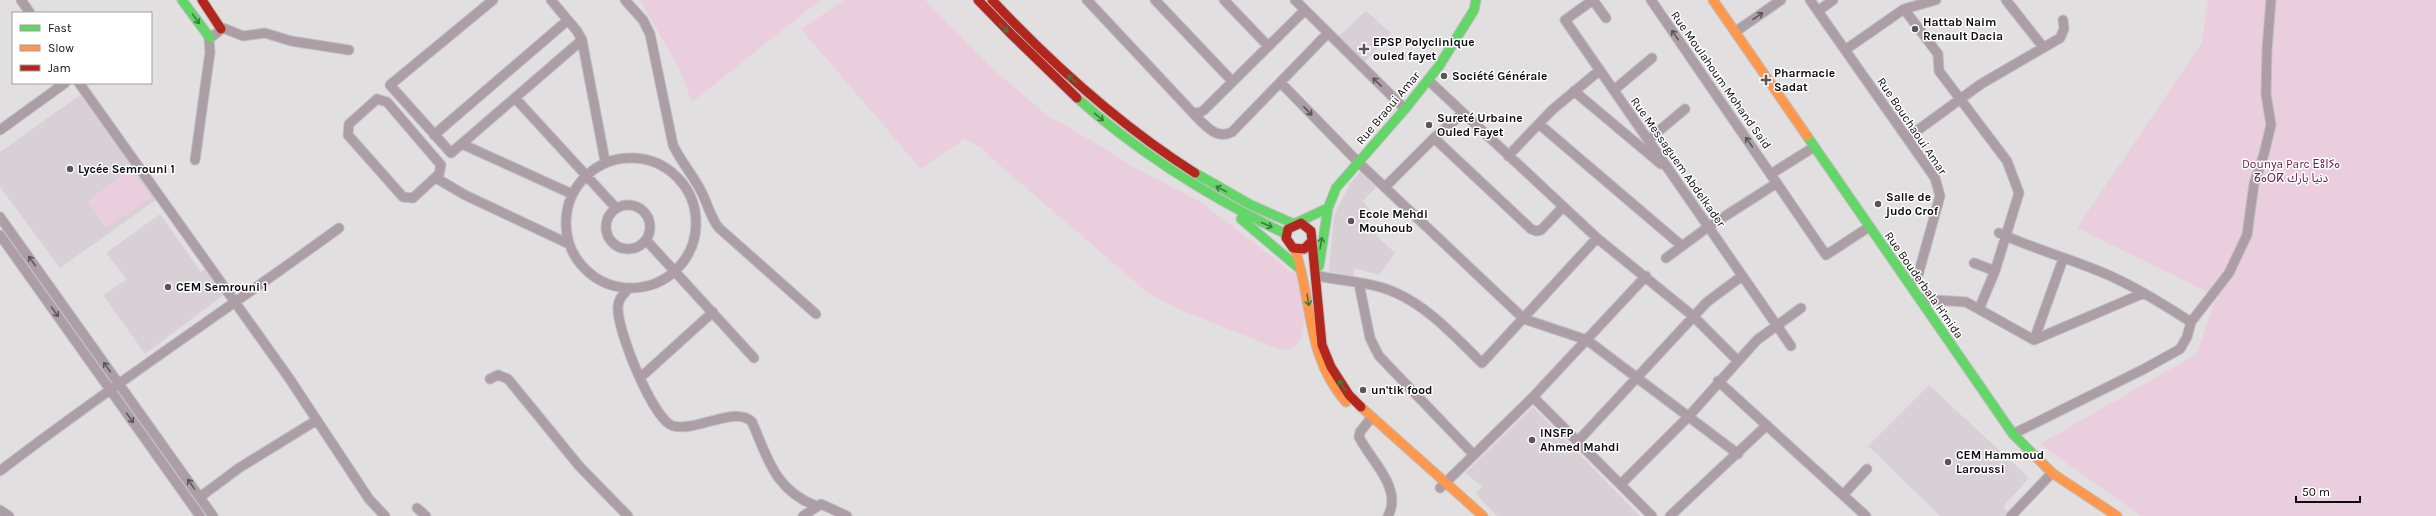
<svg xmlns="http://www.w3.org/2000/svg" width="2436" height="516" viewBox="0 0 2436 516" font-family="Karla,'Noto Sans Arabic','Noto Sans Tifinagh',sans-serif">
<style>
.built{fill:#d9d0d5}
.green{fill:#ebcedd}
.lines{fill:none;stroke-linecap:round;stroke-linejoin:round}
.street-casing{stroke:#bfbebe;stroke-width:11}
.fast-casing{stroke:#bfbebe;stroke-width:11}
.slow-casing{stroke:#bfbebe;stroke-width:11}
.jam-casing{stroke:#bfbebe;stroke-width:11}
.street{stroke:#ac9ea4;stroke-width:9}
.fast{stroke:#63d668;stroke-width:9}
.slow{stroke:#ff974d;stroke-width:9}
.jam{stroke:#b3261e;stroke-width:9}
.oneway{stroke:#5d5658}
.oneway2{stroke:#3d7c3f}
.poi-dot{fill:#585657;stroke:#fff;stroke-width:1.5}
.labels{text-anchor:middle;stroke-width:3;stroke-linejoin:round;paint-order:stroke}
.poi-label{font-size:12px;font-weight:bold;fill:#0e0d0d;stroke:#fff;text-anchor:start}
.street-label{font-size:12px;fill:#0e0d0d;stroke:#fff}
.park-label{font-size:12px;fill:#691d4c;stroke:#fff}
</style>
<rect width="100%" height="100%" fill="#e2dfe0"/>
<path class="built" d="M1366,11l25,22 -27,29 -25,-26z
M80,95l36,49 3,-3 41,56 -100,71 -60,-81v-35z
M1360,172l16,15 -13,14 8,10 -4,16 28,26 -16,22 -25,-7 -1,8 -24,-5 5,-56 17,-33z
M160,214l41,58 5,-4 19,26 -80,60 -42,-59 24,-16 -21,-26z
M1929,385l100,93 -26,29 7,8 -2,1h-68l-72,-70z
M1533,407l107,109h-143l-21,-22 6,-8 -17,-13z"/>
<path class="green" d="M640,0h180l-128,102 -13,-34z
M844,0h81l70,71 53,45 34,19 53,33 64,33 98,75c3,20 20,73 -16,74l-103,-41 -30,-16 -160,-138 -4,-6 -20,-10 -43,30 -120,-140z
M2208,0h228v516h-295l-101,-72 157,-90 19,-58 -139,-68 125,-186z
M131,168l20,29 -45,31 -18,-27z"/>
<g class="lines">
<defs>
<path id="street" d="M21,0l9,13
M493,0l-103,85 61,68 131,-113
M551,0l26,31 5,9 23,121
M625,0l18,20 7,14 23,111c8,17 20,30 28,46 7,13 9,26 18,37l97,86
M1087,0l105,112 7,1 5,-3 101,-100
M1155,0l77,81
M1224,0l44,46
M1295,0l110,109
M1593,0l-28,20 226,326
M1593,0l13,18
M1651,0l175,255 43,-28
M1810,0l125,178 5,18 -23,83
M2006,0l37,47
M1904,9l34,45 1,17 68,90 12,32 -24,78 -16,38
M1818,11l15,-11
M1735,32l46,-32
M1845,50l59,-41 32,-9
M1428,80l169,158 96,78 45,45
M79,83l210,295 80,121 16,17
M1281,83l76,78 167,158 63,21 151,114
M1614,90l38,-32
M1574,91l87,73
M515,98l101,110
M377,99l10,3 54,63 -2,9 -26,24 -10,-1 -55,-62 1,-11z
M1192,112c11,11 24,29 40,20l96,-99
M1539,124l143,122
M0,130l65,-47
M434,135l134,-115
M1434,138l97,91 5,2 5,-1 22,-23
M1907,138l74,-54 79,-46 4,-9 -1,-9
M1648,140l37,-31
M462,144l110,50
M1508,156l44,-46 48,-40
M566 223a65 65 0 1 1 130 0a65 65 0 1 1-130 0Z
M195,160l15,-108 -1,-13 14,-11 20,8 22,-3 26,8 58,9
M1771,174l43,-27
M436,178l29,17 104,49
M1385,187l49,-49 29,-25
M606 227a22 22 0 1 1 44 0a22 22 0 1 1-44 0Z
M0,217l213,299
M1999,233c35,16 72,26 107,41 30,13 58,31 85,48l-4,15 -7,12 -36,20 -131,65
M0,235l200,281
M646,240l108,118
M1666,258l42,-31 69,-44
M1974,263l21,8
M1318,276c24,5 53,6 76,16 35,15 61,45 88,71l115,-125
M1359,284l11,54 9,18 95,99
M628,289c-5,6 -10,10 -10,18 -2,21 35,113 55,119 24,6 62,-21 79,-4 16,37 23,68 64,84
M1920,299l46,3 68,38 110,-47
M2191,322l38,-49 18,-38 7,-51 10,-30 7,-29 -5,-31 1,-45 4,-49
M2034,340l29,-81
M641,377l72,-65
M490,379l8,-4 10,4 72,88 48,49
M1718,381l148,135
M1533,397l119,119
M1371,418l-11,14 -1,5c12,24 44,51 29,79
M1578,441l129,-139 35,-26
M0,471c110,-85 227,-161 339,-243
M1621,484l67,-67 69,-77 44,-32
M1440,488l93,-91 113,-121
M1844,494l23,-25
M200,497l39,-29 78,-48
M417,508l9,8
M0,510l9,6
M803,516l18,-12 26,12
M1670,516l97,-91
M2011,516l41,-43"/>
<path id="fast" d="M182,0l28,38
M1077,98c63,56 134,100 209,136
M1807,136l206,298 21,21
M1195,173l56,32 43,19
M1241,219l59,50
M1296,223l32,-15 -2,4
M1319,266l9,-58 8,-20 69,-79 34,-43 35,-56 2,-10"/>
<path id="slow" d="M1713,0l94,136
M1295,249c18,54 11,108 51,153
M1361,407l122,109
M2034,455l18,18 65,43"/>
<path id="jam" d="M202,0l19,29
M978,0l34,35 65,63
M992,0c62,66 127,125 203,173
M1311,242l-7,7 -11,-1 -7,-10 2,-9 13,-6 10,8 11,114 9,22 18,28 12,12"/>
</defs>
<use href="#street" class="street-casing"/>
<use href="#fast" class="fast-casing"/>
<use href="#slow" class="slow-casing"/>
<use href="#jam" class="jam-casing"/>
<use href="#street" class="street"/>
<use href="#fast" class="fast"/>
<use href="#slow" class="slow"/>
<use href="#jam" class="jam"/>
</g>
<defs><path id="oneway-shaft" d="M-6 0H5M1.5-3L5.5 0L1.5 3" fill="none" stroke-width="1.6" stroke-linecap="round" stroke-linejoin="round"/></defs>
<g class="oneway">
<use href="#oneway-shaft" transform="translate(1758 16) rotate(-35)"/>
<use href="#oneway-shaft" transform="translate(1675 35) rotate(-125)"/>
<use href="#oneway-shaft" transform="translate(1377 82) rotate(-136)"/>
<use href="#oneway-shaft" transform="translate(1308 111) rotate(46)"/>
<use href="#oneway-shaft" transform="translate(1749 142) rotate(-125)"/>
<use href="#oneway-shaft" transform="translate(32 261) rotate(-125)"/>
<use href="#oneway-shaft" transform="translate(55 312) rotate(55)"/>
<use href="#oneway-shaft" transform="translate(107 367) rotate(-125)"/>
<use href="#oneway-shaft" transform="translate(130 418) rotate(55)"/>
<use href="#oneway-shaft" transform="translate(191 484) rotate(-125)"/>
</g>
<g class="oneway2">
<use href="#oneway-shaft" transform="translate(196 19) rotate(54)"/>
<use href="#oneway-shaft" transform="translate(1004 28) rotate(46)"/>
<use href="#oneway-shaft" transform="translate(1072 79) rotate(-138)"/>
<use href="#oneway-shaft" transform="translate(1099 117) rotate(40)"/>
<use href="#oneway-shaft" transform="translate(1221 189) rotate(-152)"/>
<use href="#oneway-shaft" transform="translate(1267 225) rotate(24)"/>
<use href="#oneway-shaft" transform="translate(1321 243) rotate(-81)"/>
<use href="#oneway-shaft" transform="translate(1308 300) rotate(81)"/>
<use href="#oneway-shaft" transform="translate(1342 385) rotate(-123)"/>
</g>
<g class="poi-dot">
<circle cx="1915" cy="29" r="4"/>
<path d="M1362 43h4v4h4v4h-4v4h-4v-4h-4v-4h4z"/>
<circle cx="1444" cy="76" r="4"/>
<path d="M1764 74h4v4h4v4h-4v4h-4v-4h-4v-4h4z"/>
<circle cx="1429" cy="125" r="4"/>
<circle cx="70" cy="169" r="4"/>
<circle cx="1878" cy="204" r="4"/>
<circle cx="1351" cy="221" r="4"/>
<circle cx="168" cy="287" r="4"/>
<circle cx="1363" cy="390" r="4"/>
<circle cx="1532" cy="440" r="4"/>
<circle cx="1948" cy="462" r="4"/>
</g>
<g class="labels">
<g class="poi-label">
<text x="1923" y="26">Hattab Naim<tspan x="1923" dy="14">Renault Dacia</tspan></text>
<text x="1373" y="46">EPSP Polyclinique<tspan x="1373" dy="14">ouled fayet</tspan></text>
<text x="1774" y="77">Pharmacie<tspan x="1774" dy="14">Sadat</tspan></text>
<text x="1452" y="80">Société Générale</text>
<text x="1437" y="122">Sureté Urbaine<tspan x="1437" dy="14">Ouled Fayet</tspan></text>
<text x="78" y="173">Lycée Semrouni 1</text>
<text x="1886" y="201">Salle de<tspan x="1886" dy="14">judo Crof</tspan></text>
<text x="1359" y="218">Ecole Mehdi<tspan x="1359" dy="14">Mouhoub</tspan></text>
<text x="176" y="291">CEM Semrouni 1</text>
<text x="1371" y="394">un'tik food</text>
<text x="1540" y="437">INSFP<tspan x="1540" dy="14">Ahmed Mahdi</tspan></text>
<text x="1956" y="459">CEM Hammoud<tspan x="1956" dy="14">Laroussi</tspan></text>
</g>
<g class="street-label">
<text transform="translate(1721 80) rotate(55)" y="4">Rue Moulahoum Mohand Said</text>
<text transform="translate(1388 108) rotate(-50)" y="4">Rue Braoui Amar</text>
<text transform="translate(1912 126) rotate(56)" y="4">Rue Bouchaoui Amar</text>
<text transform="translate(1678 162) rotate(55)" y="4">Rue Messaguem Abdelkader</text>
<text transform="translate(1924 285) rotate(55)" y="4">Rue Bouderbala H'mida</text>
</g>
<g class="park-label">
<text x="2291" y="168">Dounya Parc ⴹⵓⵏⵢⴰ<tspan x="2291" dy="14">ⵒⴰⵔⴽ دنيا بارك</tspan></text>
</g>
</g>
<rect x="12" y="12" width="140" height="72" fill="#ffffff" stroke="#9f9e9e"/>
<rect x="20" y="25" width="20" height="6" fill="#63d668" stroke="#9f9e9e"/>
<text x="48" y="32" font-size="12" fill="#0e0d0d">Fast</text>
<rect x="20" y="45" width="20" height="6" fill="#ff974d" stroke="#9f9e9e"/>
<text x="48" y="52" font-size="12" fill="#0e0d0d">Slow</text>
<rect x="20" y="65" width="20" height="6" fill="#b3261e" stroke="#9f9e9e"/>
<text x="48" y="72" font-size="12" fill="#0e0d0d">Jam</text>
<path d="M2296 496v6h64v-6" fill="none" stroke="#0e0d0d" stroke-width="2"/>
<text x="2302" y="496" font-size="12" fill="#0e0d0d" stroke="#ffffff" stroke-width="3" paint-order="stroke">50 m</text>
</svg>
